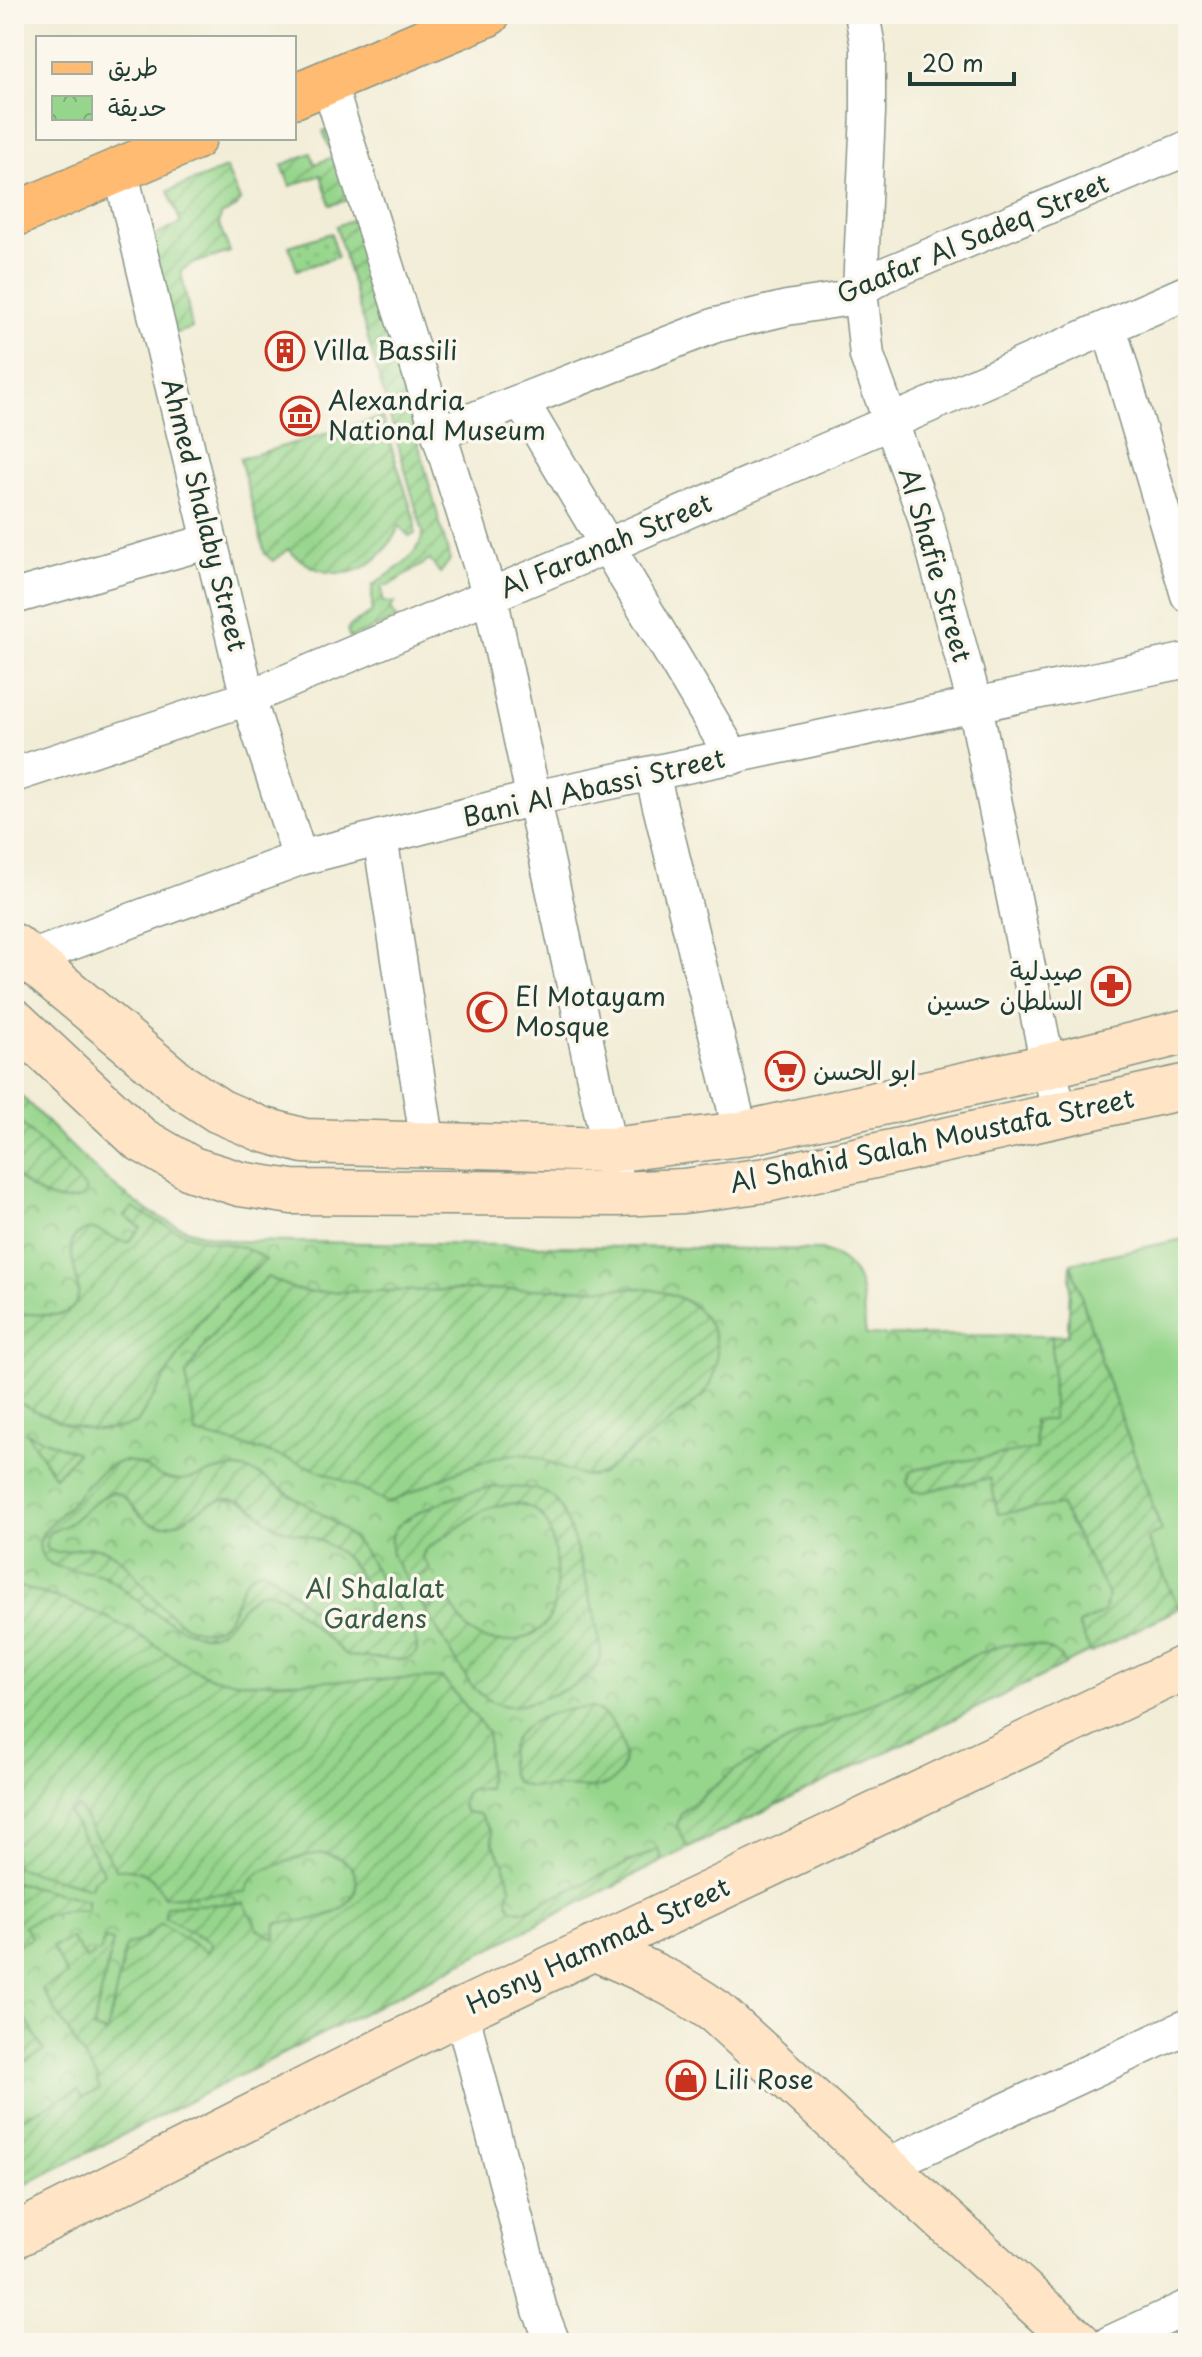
<svg xmlns="http://www.w3.org/2000/svg" width="1202" height="2357" viewBox="0 0 1202 2357" font-family="'Playpen Sans','Playpen Sans Arabic',sans-serif">
<style>
.grass{fill:url(#grass-dots);stroke:#5a8a60;stroke-width:2}
.park{fill:url(#park-crowns);stroke:#5a8a60;stroke-width:2}
.garden{fill:url(#garden-furrows);stroke:#5a8a60;stroke-width:2;fill-rule:evenodd}
.pitch{fill:#96d68c;stroke:#5a8a60;stroke-width:2}
.lines{fill:none;stroke-linecap:round;stroke-linejoin:round}
.minor-casing{stroke:#889586;stroke-width:37}
.secondary-casing{stroke:#889586;stroke-width:47}
.primary-casing{stroke:#889586;stroke-width:47}
.minor{stroke:#fff;stroke-width:34}
.secondary{stroke:#ffe4c6;stroke-width:44}
.primary{stroke:#febb71;stroke-width:44}
.labels{text-anchor:middle;stroke-width:7;stroke-linejoin:round;paint-order:stroke}
.street-label{font-size:26px;fill:#1f3d34;stroke:#fbf7ec}
.poi-label{font-size:26px;fill:#1f3d34;stroke:#fbf7ec;text-anchor:start}
.park-label{font-size:26px;fill:#375c46;stroke:#fbf7ec}
</style>
<defs>
<pattern id="grass-dots" width="8" height="8" patternUnits="userSpaceOnUse" patternTransform="scale(2)"><rect width="8" height="8" fill="#96d68c"/><path d="M2 2h.1M6 6h.1" fill="none" stroke="#7aaf73" stroke-width="1.8" stroke-linecap="round"/></pattern>
<pattern id="park-crowns" width="20" height="18" patternUnits="userSpaceOnUse" patternTransform="scale(2)"><rect width="20" height="18" fill="#96d68c"/><path d="M2 6a3 3 0 1 1 6 0M12 15a3 3 0 1 1 6 0" fill="none" stroke="#7aaf73"/></pattern>
<pattern id="garden-furrows" width="10" height="10" patternUnits="userSpaceOnUse" patternTransform="scale(2)"><rect width="10" height="10" fill="#96d68c"/><path d="M-1 1l2-2M0 10L10 0M9 11l2-2" fill="none" stroke="#7aaf73"/></pattern>
</defs>
<rect width="100%" height="100%" fill="#fbf7ec"/>
<filter id="ink" filterUnits="userSpaceOnUse"><feTurbulence type="fractalNoise" baseFrequency=".0125" numOctaves="2"/><feDisplacementMap in="SourceGraphic" scale="16" xChannelSelector="R" yChannelSelector="G"/><feConvolveMatrix kernelMatrix="1 2 1 2 8 2 1 2 1" color-interpolation-filters="sRGB"/></filter>
<filter id="wash" filterUnits="userSpaceOnUse"><feTurbulence type="fractalNoise" baseFrequency=".006" numOctaves="4" result="noise"/><feDisplacementMap in="SourceGraphic" scale="32" xChannelSelector="R" yChannelSelector="G"/><feGaussianBlur stdDeviation="1.8" result="paint"/><feColorMatrix in="noise" values="0 0 0 0 0 0 0 0 0 0 0 0 0 0 0 0 0 1.4 0 .05"/><feComposite in="paint" operator="in"/></filter>
<g filter="url(#wash)">
<rect width="100%" height="100%" fill="#f2edd7"/>
<path class="grass" d="M331,233l6,24 -40,13 -8,-24z"/>
<path class="park" d="M14,1089c46,44 96,104 153,132 20,10 43,15 65,20l589,9c47,16 39,45 45,85l202,1 3,-73 35,112 56,156 -15,7 32,70 -517,253 -648,329z"/>
<path class="garden" d="M332,127l20,72 -22,6 -9,-30 -31,11 -8,-21 29,-12 4,11 18,-7 -10,-26z
M226,168l14,32 -3,7 -16,8 -2,9 11,28 -39,12 -10,7 11,57 -21,7 -19,-98 29,-14 -13,-32z
M357,218l93,342 -10,13 -10,-13 -41,25 -7,1 1,16 11,1 -4,6 7,10 -47,19 -3,-8c4,-9 18,-10 25,-18v-26c18,-13 48,-29 51,-53l-87,-307z
M382,417l33,104v13l-6,2 -10,-10c-22,51 -70,64 -111,23l-15,12 -8,-7 -25,-95z
M14,1116l73,74 -6,8c-24,9 -51,-7 -67,-24z
M133,1208c22,13 44,24 69,31 24,6 44,5 64,21l-48,40 -20,24 -61,99c-48,18 -80,-2 -123,-23v-87c15,0 36,5 50,0 39,-15 -19,-75 24,-83 13,-3 25,12 40,12l13,-14 -16,-12z
M1071,1263l35,112 56,156 -15,7 32,70 -88,45 -13,-28 26,-13 4,-14 -2,-8 -46,-85 -62,9 -8,-36 -67,14 -10,-1 -7,-9 4,-10 10,-4 116,-19 -2,-29h19l-1,-84 16,-1z
M268,1277l26,12 14,3 333,-4c13,2 25,4 37,9 42,19 50,65 24,100l-101,77c-25,10 -54,-20 -83,-20 -31,0 -98,35 -130,49 -61,-33 -124,-55 -192,-69l-10,-59c22,-39 49,-69 82,-98z
M27,1433l50,20 -22,24z
M125,1461c22,1 29,18 51,19 21,1 39,-13 61,-12 25,3 40,19 60,31 26,16 50,29 68,54l50,84 2,13 -3,6 -10,4 -57,-4 -65,-58c-39,-28 -46,48 -84,36 -22,-6 -47,-22 -64,-36 -10,-8 -19,-17 -30,-22 -18,-8 -59,-2 -64,-26 -5,-17 18,-33 29,-44 16,-17 31,-41 56,-45zM112,1492c22,4 24,31 48,33 25,3 42,-25 67,-26 25,-1 32,20 52,29 7,4 16,4 23,6 26,8 50,22 60,48 4,11 7,19 4,30l-10,11c-39,11 -64,-42 -95,-53 -30,8 -19,51 -48,59 -39,12 -70,-52 -94,-71 -31,-26 -60,6 -73,-11l2,-12 5,-4 16,-7 28,-24z
M497,1487c18,1 40,-2 55,10 20,15 45,126 49,154 -1,9 -4,16 -10,23 -12,12 -65,33 -82,32 -16,-1 -28,-10 -38,-21l-77,-126c-4,-10 -5,-21 2,-31 15,-17 78,-40 101,-41zM515,1503c11,2 20,5 27,13 16,19 19,82 7,103 -14,23 -56,31 -78,13 -10,-8 -17,-24 -24,-35l-21,12 -16,-27 20,-13 -8,-12 3,-7 59,-40 10,-4z
M20,1587l45,13 43,18 33,18 52,33 21,9 37,5 191,-5 46,54v57h-17l-6,4 -3,13 4,6 13,2 13,18 1,12 11,19 7,25 -4,10 2,6 3,5 12,2 134,-62 4,12 -648,329v-68l64,-32 5,8 17,-9 -4,-8 2,-2 -56,-90 25,-14 -15,-28 19,-9 15,21 14,-8 4,-12 9,2 -20,88 14,4 19,-88 19,-6 15,-16 47,29 5,-9 -47,-26 1,-11 78,-3 14,26 17,10 1,-16c20,-2 43,-2 60,-11 29,-15 27,-49 -5,-57 -17,-4 -33,3 -48,8 -18,7 -31,9 -37,29l-82,5c-9,-22 -25,-30 -48,-28l-38,-62 -9,6 35,60 -11,8 -2,7 -77,-21v-265z
M1004,1645c23,-1 49,-3 61,20l-377,183 -11,-22 4,-13 57,-45 66,-35 34,-14 137,-64z
M592,1708c35,13 49,75 1,80l-64,-1 -12,-4c-7,-7 -8,-14 -8,-23 1,-40 51,-53 83,-52z
M14,1882l73,18v11c-25,-3 -41,3 -63,15l8,12 -16,8z
M14,1999l30,52 -30,17z"/>
<path class="pitch" d="M1188,1238v366l-9,4 -32,-70 15,-7 -56,-156 -35,-112z"/>
</g>
<g filter="url(#ink)">
<g class="lines">
<defs>
<path id="minor" d="M862,14l6,33v65l-8,179 7,65 57,158 51,191 73,361 12,48
M328,81l162,515 124,575
M120,169l128,529 52,160
M1109,327l79,268
M521,401l212,356
M439,433l277,-108 71,-17 57,-9 40,-24 304,-127
M14,597l196,-56
M652,774l89,360
M14,775l234,-77 359,-152 581,-254
M380,837l48,308
M14,964l286,-106 234,-60 654,-138
M461,2011l79,299 13,33
M885,2166l303,-140
M1110,2343l78,-36"/>
<path id="secondary" d="M14,946l167,140 38,25 42,18 43,12 306,9 131,-16 307,-68 140,-35
M14,1021l126,118 52,30 48,15 52,8 327,2 64,-3 83,-11 422,-94
M593,1948c46,19 82,35 123,64l363,331
M14,2236l447,-225 727,-345"/>
<path id="primary" d="M294,96l194,-82
M14,215l180,-77"/>
</defs>
<use href="#minor" class="minor-casing"/>
<use href="#secondary" class="secondary-casing"/>
<use href="#primary" class="primary-casing"/>
<use href="#minor" class="minor"/>
<use href="#secondary" class="secondary"/>
<use href="#primary" class="primary"/>
</g>
</g>
<defs>
<symbol id="building-ring" viewBox="-11 -11 22 22"><circle r="9.5" fill="#fbf7ec" stroke="#c8321e" stroke-width="1.5"/><path d="M-4-6H4V6H1V3H-1V6H-4ZM-2.5-4.3h1.7v1.8h-1.7ZM.8-4.3h1.7v1.8H.8ZM-2.5-1h1.7V.8h-1.7ZM.8-1h1.7V.8H.8Z" fill="#c8321e"/></symbol>
<symbol id="museum-ring" viewBox="-11 -11 22 22"><circle r="9.5" fill="#fbf7ec" stroke="#c8321e" stroke-width="1.5"/><path d="M0-6L6-3V-2H-6V-3ZM-5-1h2V3h-2ZM-1-1h2V3h-2ZM3-1h2V3H3ZM-6 4H6V6H-6Z" fill="#c8321e"/></symbol>
<symbol id="pharmacy-ring" viewBox="-11 -11 22 22"><circle r="9.5" fill="#fbf7ec" stroke="#c8321e" stroke-width="1.5"/><path d="M-2-6h4v4h4v4h-4v4h-4v-4h-4v-4h4Z" fill="#c8321e"/></symbol>
<symbol id="mosque-ring" viewBox="-11 -11 22 22"><circle r="9.5" fill="#fbf7ec" stroke="#c8321e" stroke-width="1.5"/><path d="M3.5-4.9A6 6 0 1 0 3.5 4.9A5 5 0 1 1 3.5-4.9Z" fill="#c8321e"/></symbol>
<symbol id="supermarket-ring" viewBox="-11 -11 22 22"><circle r="9.5" fill="#fbf7ec" stroke="#c8321e" stroke-width="1.5"/><path d="M-6-5.5h2.5l.6 2H6L4.5 2H-2.5L-4.4-4H-6ZM-1.5 3.2a1.3 1.3 0 1 0 .1 0ZM3 3.2a1.3 1.3 0 1 0 .1 0Z" fill="#c8321e"/></symbol>
<symbol id="shop-ring" viewBox="-11 -11 22 22"><circle r="9.5" fill="#fbf7ec" stroke="#c8321e" stroke-width="1.5"/><path d="M-5-2.5h2.3a2.7 3.5 0 0 1 5.4 0H5L5.5 6h-11ZM-1.5-2.5h3a1.5 2.3 0 0 0-3 0Z" fill="#c8321e"/></symbol>
</defs>
<g fill-rule="evenodd">
<use href="#building-ring" x="263" y="329" width="44" height="44"/>
<use href="#museum-ring" x="278" y="394" width="44" height="44"/>
<use href="#pharmacy-ring" x="1089" y="964" width="44" height="44"/>
<use href="#mosque-ring" x="465" y="990" width="44" height="44"/>
<use href="#supermarket-ring" x="763" y="1049" width="44" height="44"/>
<use href="#shop-ring" x="664" y="2058" width="44" height="44"/>
</g>
<g class="labels">
<g class="street-label">
<text transform="translate(973 239) rotate(-23)" y="9">Gaafar Al Sadeq Street</text>
<text transform="translate(204 515) rotate(76)" y="9">Ahmed Shalaby Street</text>
<text transform="translate(606 546) rotate(-23)" y="9">Al Faranah Street</text>
<text transform="translate(935 565) rotate(74)" y="9">Al Shafie Street</text>
<text transform="translate(594 788) rotate(-13)" y="9">Bani Al Abassi Street</text>
<text transform="translate(932 1141) rotate(-12)" y="9">Al Shahid Salah Moustafa Street</text>
<text transform="translate(598 1946) rotate(-25)" y="9">Hosny Hammad Street</text>
</g>
<g class="poi-label">
<text x="313" y="360">Villa Bassili</text>
<text x="328" y="410">Alexandria<tspan x="328" dy="30">National Museum</tspan></text>
<text x="1083" y="980" text-anchor="end">صيدلية<tspan x="1083" dy="30">السلطان حسين</tspan></text>
<text x="515" y="1006">El Motayam<tspan x="515" dy="30">Mosque</tspan></text>
<text x="813" y="1080">ابو الحسن</text>
<text x="714" y="2089">Lili Rose</text>
</g>
<g class="park-label">
<text x="375" y="1598">Al Shalalat<tspan x="375" dy="30">Gardens</tspan></text>
</g>
</g>
<rect width="1202" height="2357" fill="none" stroke="#fbf7ec" stroke-width="48"/>
<rect x="36" y="36" width="260" height="104" fill="#fbf7ec" stroke="#a3ada2" stroke-width="2"/>
<rect x="52" y="62" width="40" height="12" fill="#febb71" stroke="#a3ada2" stroke-width="2"/>
<text x="108" y="76" font-size="24" fill="#1f3d34">طريق</text>
<rect x="52" y="96" width="40" height="24" fill="url(#park-crowns)" stroke="#a3ada2" stroke-width="2"/>
<text x="108" y="116" font-size="24" fill="#1f3d34">حديقة</text>
<path d="M910 72v12h104v-12" fill="none" stroke="#1f3d34" stroke-width="4"/>
<text x="922" y="72" font-size="24" fill="#1f3d34" stroke="#fbf7ec" stroke-width="6" paint-order="stroke">20 m</text>
</svg>
